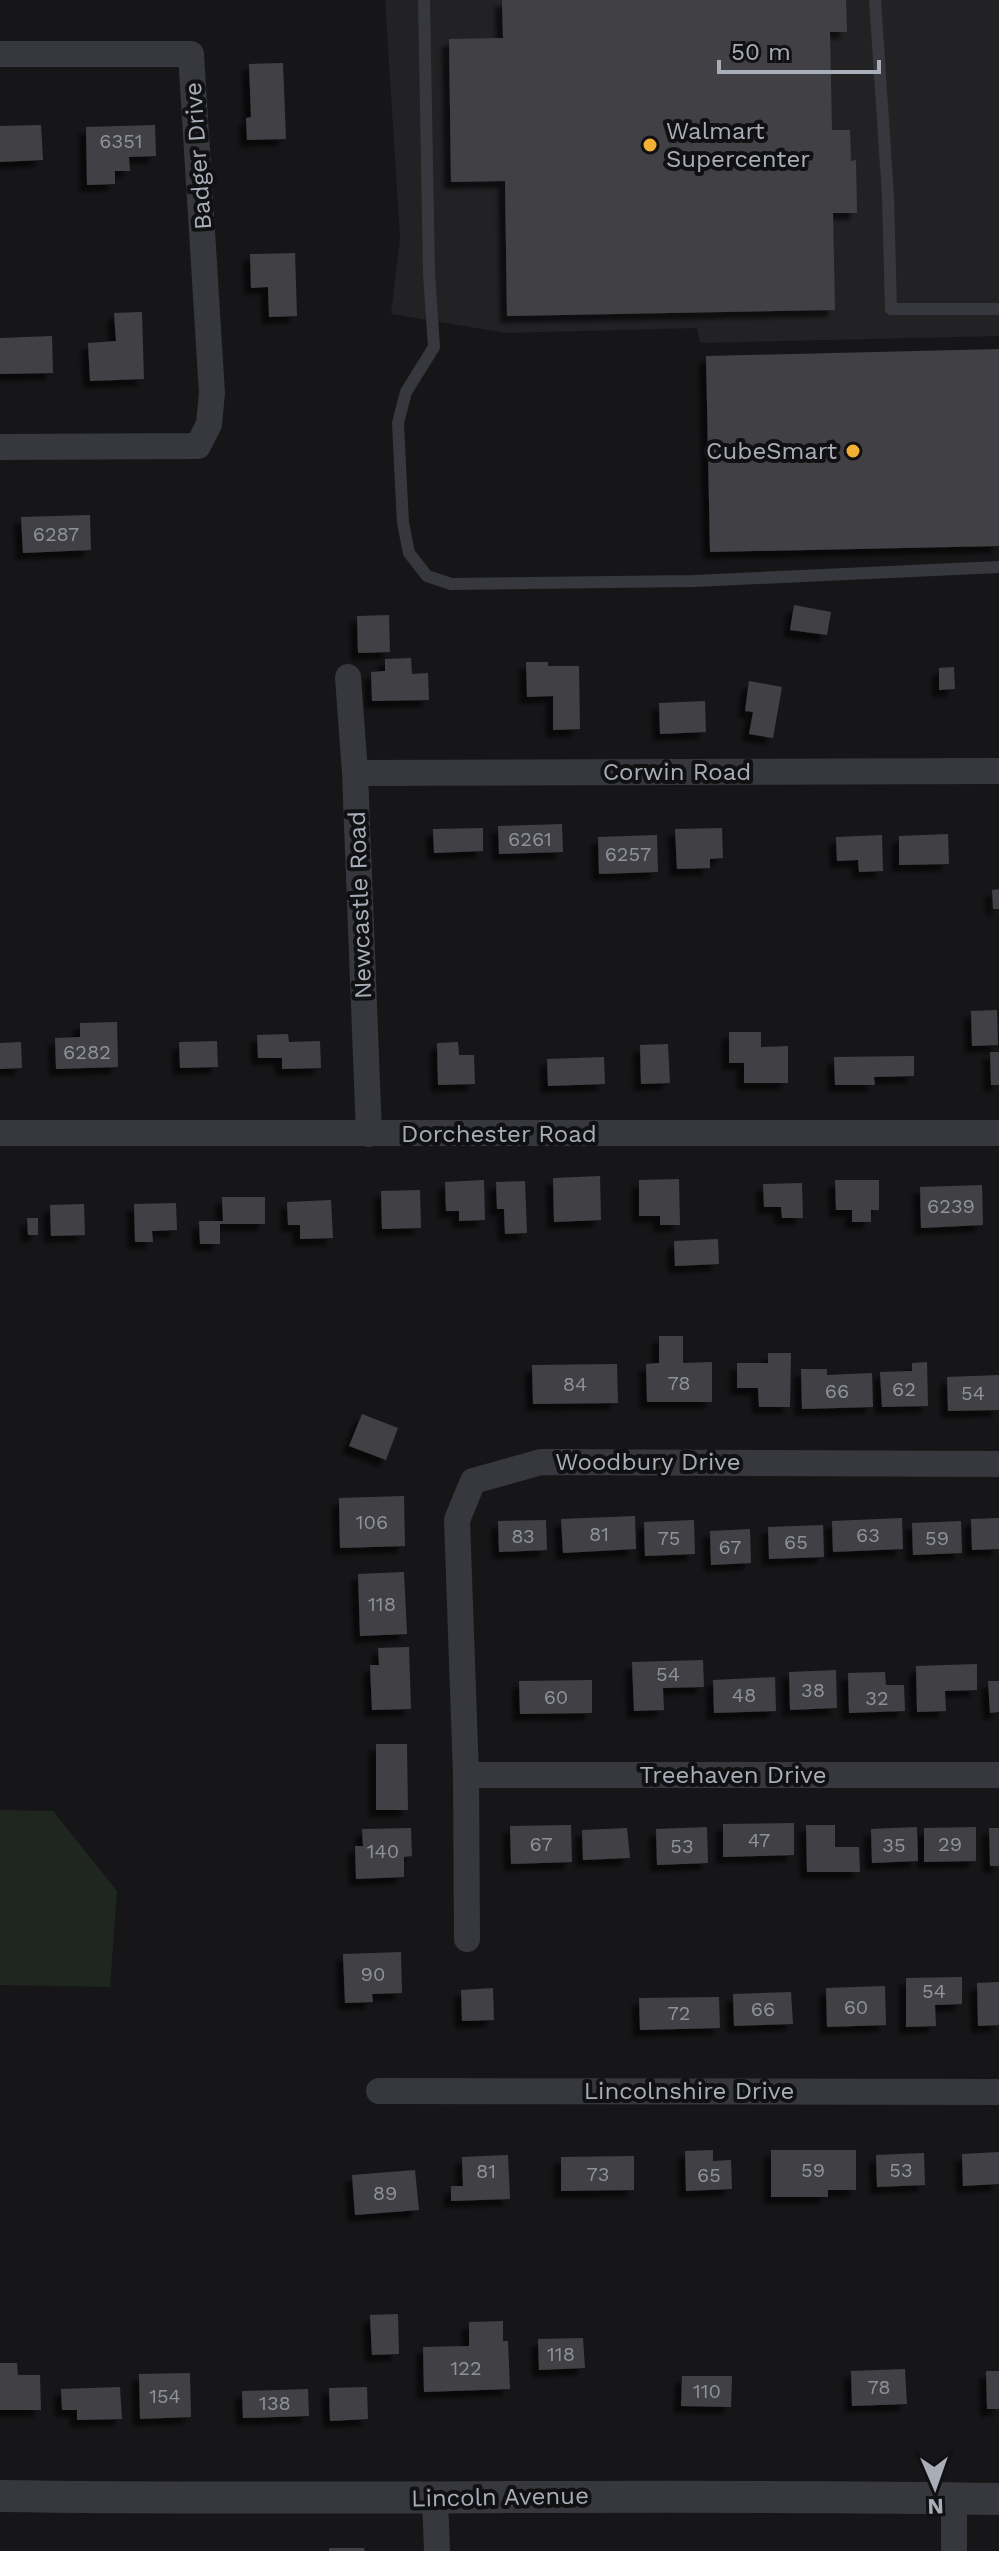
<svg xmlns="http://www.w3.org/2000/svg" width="999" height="2551" viewBox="0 0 999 2551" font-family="'Work Sans',sans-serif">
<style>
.built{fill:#222225}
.green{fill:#1e261f}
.building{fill:#404145;filter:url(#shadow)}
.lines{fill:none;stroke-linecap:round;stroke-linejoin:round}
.service{stroke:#37383d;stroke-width:12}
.minor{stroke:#37383d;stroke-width:26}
.tertiary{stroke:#37383d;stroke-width:32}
.poi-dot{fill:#f2b134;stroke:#111113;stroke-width:3}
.labels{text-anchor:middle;stroke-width:8;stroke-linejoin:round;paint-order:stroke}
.number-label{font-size:20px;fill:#8e929b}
.poi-label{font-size:24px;fill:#a8adb8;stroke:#111113;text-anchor:start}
.street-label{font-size:24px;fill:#a8adb8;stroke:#111113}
</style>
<defs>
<filter id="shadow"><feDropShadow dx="-7" dy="7" stdDeviation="2" flood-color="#0009"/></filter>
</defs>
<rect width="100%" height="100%" fill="#161618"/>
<path class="built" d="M385,0h614v336l-299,7 -3,-15 -190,5 -116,-19 9,-76z"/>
<path class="green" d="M0,1810l53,1 64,80 -7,96 -110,-2z"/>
<path class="building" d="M502,0h344l1,32h-17l2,98h18l1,31 5,-1 1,53h-24l2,97 -328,6 -2,-135 -54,1 -2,-143 54,-1z
M283,63l3,76 -39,1 -1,-22 5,-1 -2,-53z
M41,125l2,35 -43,2v-36z
M155,125l1,31 -27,1 1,14h-15v13l-28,1 -1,-58z
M295,253l2,63 -28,1 -1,-30 -17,1 -1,-34z
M142,312l2,67 -54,2 -2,-38 28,-2 -2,-28z
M52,336l1,37 -53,1v-36z
M999,349v197l-289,6 -4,-196z
M90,515l1,35 -68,3 -2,-36z
M794,605l37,7 -4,23 -37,-5z
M389,615l1,37 -32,1 -1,-37z
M411,658l1,16 16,-1 1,27 -57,1 -1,-29 14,-1v-12z
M526,662h22v4h31l1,63 -27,1v-34l-26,1z
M954,667l1,22 -16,1v-22z
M749,681l33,6 -9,51 -24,-4 4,-22 -8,-1z
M705,701l1,31 -46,2 -1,-31z
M562,824l1,28 -64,2 -1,-28z
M483,828v23l-49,2 -1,-24z
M722,828l1,30 -13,1v9l-33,1 -2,-40z
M948,834l1,30 -50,1v-29z
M657,835l1,37 -59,2 -1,-37z
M882,835l1,36 -24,1 -1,-12 -21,1 -1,-24z
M999,889v20h-6l-1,-19z
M997,1010l1,35 -26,1 -1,-35z
M117,1022l1,45 -62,2 -1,-31 25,-1v-14z
M729,1032h32v15l27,-1v37h-44v-20h-15z
M288,1034l1,8 31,-1 1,27 -39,1v-11h-24l-1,-23z
M217,1041l1,26 -38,1 -1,-26z
M21,1042l1,26 -22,1v-26z
M458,1042l1,13h15l1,29 -37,1 -1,-42z
M668,1044l2,39 -29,1 -1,-39z
M990,1052h9v33h-8z
M914,1056v20l-40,1 1,8h-40l-1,-28z
M604,1057l1,27 -57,2 -1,-27z
M600,1176l1,44 -47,2 -1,-44z
M679,1179l1,46h-20v-9h-21v-36z
M484,1180l1,40 -26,1v-10h-13l-1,-29z
M835,1180h44v30h-8v12h-19v-12h-16z
M525,1181l2,52 -22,1 -1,-25h-7l-1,-27z
M802,1183l1,35h-21l-1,-11h-17l-1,-23z
M982,1185l1,40 -62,3 -1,-41z
M420,1190l1,38 -39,1 -1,-38z
M222,1197h43v27h-45v20h-20l-1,-23h24z
M331,1200l2,38 -33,1v-14h-12l-1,-23z
M176,1203l1,27 -25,1 1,11h-18l-1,-38z
M84,1204l1,31 -34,1 -1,-31z
M27,1218h11v17h-10z
M718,1239l1,25 -44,2 -1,-25z
M659,1336h24v27l29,-1v40h-65l-1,-38 13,-1z
M768,1353h23l-1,54h-31l-1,-19h-21v-25h31z
M927,1362l1,44 -46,1 -2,-35 32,-1v-8z
M617,1364l1,39 -85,1 -1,-39z
M801,1369h26v6l45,-2 1,34 -71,2z
M999,1375v35l-51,1 -1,-34z
M362,1414l36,14 -12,32 -37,-14z
M404,1496l1,50 -65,2 -1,-50z
M635,1516l1,33 -73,4 -2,-34z
M902,1518l1,31 -70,3 -1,-31z
M999,1518v31l-27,1 -1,-31z
M546,1520l1,30 -48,2 -1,-31z
M694,1520l1,34 -50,2 -1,-34z
M961,1521l1,32 -49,2 -1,-32z
M823,1525l1,32 -55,2 -1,-32z
M750,1529l1,34 -40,2 -1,-34z
M404,1572l3,62 -47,2 -2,-62z
M409,1647l2,62 -39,1 -2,-45h9l-1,-17z
M703,1660l1,27 -41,1 1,22 -30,1 -2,-49z
M977,1664v26l-32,1 1,20 -29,1 -1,-46z
M836,1670l1,38 -47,2 -1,-38z
M885,1672l1,13h18l1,26 -56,2 -1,-40z
M775,1677l1,34 -62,2 -1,-33z
M592,1680v33l-72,1 -1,-33z
M988,1681h11v31l-9,1z
M376,1744h31l1,66h-32z
M794,1823v32l-71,2v-33z
M571,1825l1,37 -61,2 -1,-38z
M806,1825h29v22h24l1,25h-53z
M707,1827l1,36 -51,2 -1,-36z
M917,1827l1,34 -46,2 -1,-34z
M976,1827v34l-52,1v-34z
M411,1828l1,28 -8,1v20l-48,2 -1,-33h8l-1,-17z
M627,1828l3,30 -47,2 -1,-30z
M989,1828h10v38h-9z
M401,1952l1,41 -30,1 1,8 -28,1 -2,-49z
M962,1977v27l-27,1 1,21 -30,1v-49z
M999,1982v43l-21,1 -1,-43z
M885,1986l1,39 -59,2 -1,-39z
M493,1988l1,32 -32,1 -1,-31z
M791,1992l2,32 -59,2 -1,-32z
M719,1997l1,31 -80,2 -1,-32z
M713,2150v11l18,-1 1,29 -46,2 -1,-40z
M771,2150h85v40h-28v7h-57z
M999,2152v32l-36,2 -1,-32z
M924,2153l1,32 -48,2 -1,-32z
M508,2155l2,44 -59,2v-15h12l-1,-29z
M634,2156v34l-73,1v-34z
M415,2170l4,40 -64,5 -3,-40z
M398,2314l1,40 -27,1 -2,-40z
M503,2321v20h5l2,48 -86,3 -1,-45 46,-1v-24z
M583,2338l2,30 -46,2 -1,-31z
M0,2363h17l1,12h22l1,35h-41z
M905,2369l2,35 -55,2 -1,-35z
M986,2371h13v38h-12z
M190,2373l1,44 -51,2 -1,-45z
M682,2376h50l-1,31 -50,-1z
M120,2387l2,32 -45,1v-10h-15l-1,-21z
M367,2387l1,32 -38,2 -1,-33z
M308,2389l1,27 -66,2 -1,-27z
M329,2548h35l1,3h-36z"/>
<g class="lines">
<path class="service" d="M424,0l5,273 5,74 -28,45 -8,31 2,42 3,58 6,30 18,23 24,8 243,-3 305,-14
M875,0l13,196 3,113h108"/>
<path class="minor" d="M0,54h191l21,339 -3,31 -11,22 -198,1
M348,677l7,96 14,361
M355,773l644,-2
M0,1133h999
M466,1775h533
M467,1939l-1,-164 -9,-255 16,-39 68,-19 458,2
M379,2091l620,1
M954,2498v53
M435,2499l2,52"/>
<path class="tertiary" d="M0,2496c333,5 666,-3 999,3"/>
</g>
<g class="poi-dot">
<circle cx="650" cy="145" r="8"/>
<circle cx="853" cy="451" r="8"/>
</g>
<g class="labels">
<g class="number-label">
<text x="121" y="148">6351</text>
<text x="56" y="541">6287</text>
<text x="530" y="846">6261</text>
<text x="628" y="861">6257</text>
<text x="87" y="1059">6282</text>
<text x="951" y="1213">6239</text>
<text x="679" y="1390">78</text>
<text x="575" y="1391">84</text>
<text x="904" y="1396">62</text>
<text x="837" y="1398">66</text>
<text x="973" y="1400">54</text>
<text x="372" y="1529">106</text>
<text x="599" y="1541">81</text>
<text x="868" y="1542">63</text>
<text x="523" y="1543">83</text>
<text x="669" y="1545">75</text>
<text x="937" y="1545">59</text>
<text x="796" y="1549">65</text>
<text x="730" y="1554">67</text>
<text x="382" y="1611">118</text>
<text x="668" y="1681">54</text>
<text x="813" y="1697">38</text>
<text x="744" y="1702">48</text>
<text x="556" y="1704">60</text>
<text x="877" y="1705">32</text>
<text x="759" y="1847">47</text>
<text x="541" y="1851">67</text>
<text x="950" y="1851">29</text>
<text x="894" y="1852">35</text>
<text x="682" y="1853">53</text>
<text x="383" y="1858">140</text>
<text x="373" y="1981">90</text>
<text x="934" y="1998">54</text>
<text x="856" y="2014">60</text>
<text x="763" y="2016">66</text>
<text x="679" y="2020">72</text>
<text x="813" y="2177">59</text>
<text x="901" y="2177">53</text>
<text x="486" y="2178">81</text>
<text x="598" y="2181">73</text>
<text x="709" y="2182">65</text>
<text x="385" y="2200">89</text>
<text x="561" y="2361">118</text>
<text x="466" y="2375">122</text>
<text x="879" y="2394">78</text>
<text x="707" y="2398">110</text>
<text x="165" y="2403">154</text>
<text x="275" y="2410">138</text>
</g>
<g class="poi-label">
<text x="666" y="139">Walmart<tspan x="666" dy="28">Supercenter</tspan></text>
<text x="837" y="459" text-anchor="end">CubeSmart</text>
</g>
<g class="street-label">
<text transform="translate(198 156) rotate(-94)" y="8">Badger Drive</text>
<text x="677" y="780">Corwin Road</text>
<text transform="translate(360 905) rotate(-92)" y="8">Newcastle Road</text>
<text x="499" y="1142">Dorchester Road</text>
<text x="648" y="1470">Woodbury Drive</text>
<text x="733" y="1783">Treehaven Drive</text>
<text x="689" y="2099">Lincolnshire Drive</text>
<text transform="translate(500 2497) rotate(-1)" y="8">Lincoln Avenue</text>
</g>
</g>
<g transform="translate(935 2487) rotate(178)" stroke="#111113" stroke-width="6" paint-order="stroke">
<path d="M0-6L14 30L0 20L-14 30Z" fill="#a8adb8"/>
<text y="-12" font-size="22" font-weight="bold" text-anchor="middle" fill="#a8adb8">N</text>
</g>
<path d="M719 60v12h160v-12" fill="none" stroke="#a8adb8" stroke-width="4"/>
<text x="731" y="60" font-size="24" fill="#a8adb8" stroke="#111113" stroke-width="6" paint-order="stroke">50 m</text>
</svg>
